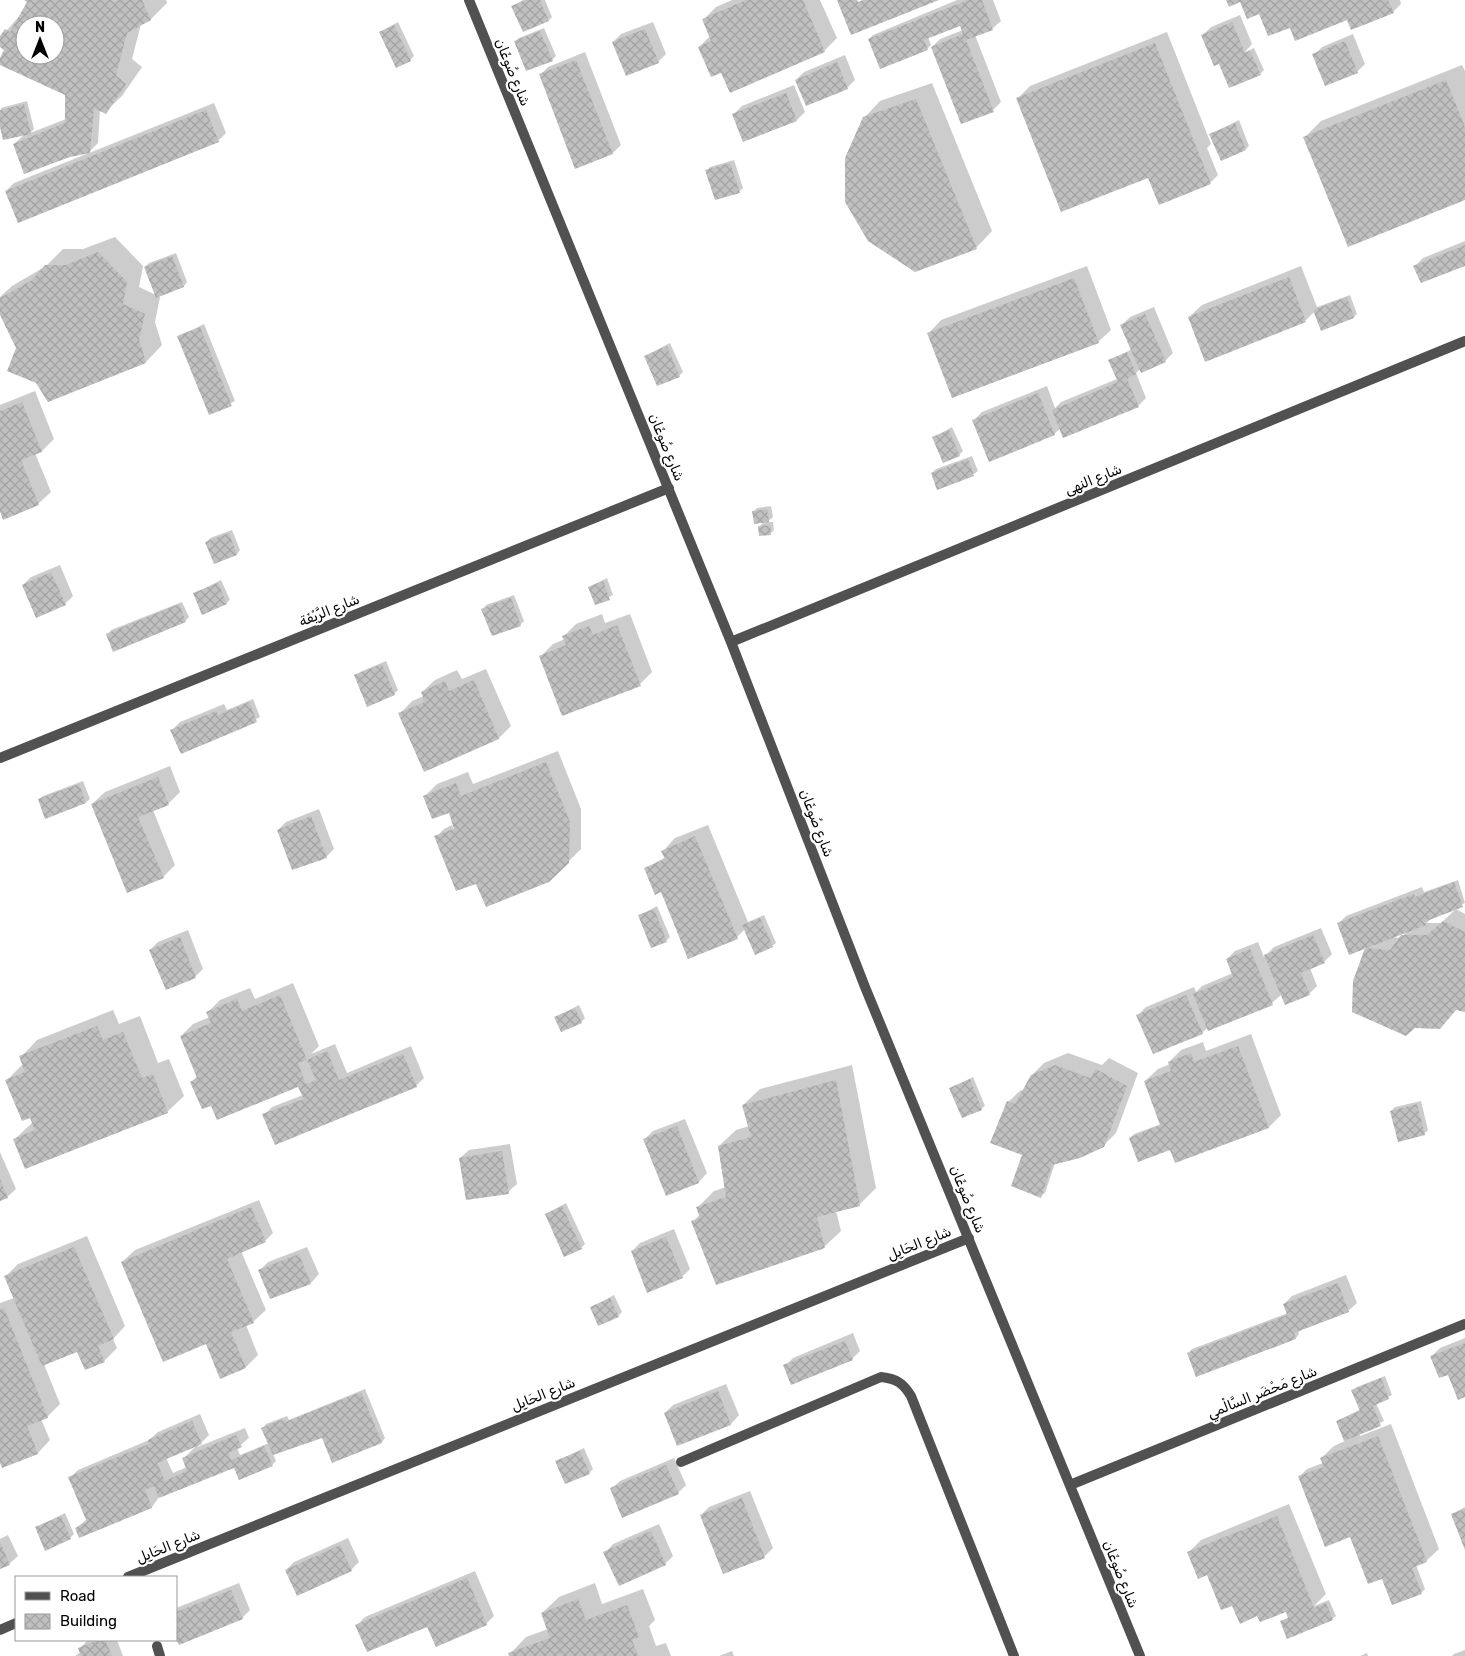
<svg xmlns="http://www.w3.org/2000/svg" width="1465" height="1656" viewBox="0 0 1465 1656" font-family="Rubik,Vazirmatn,sans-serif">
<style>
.shadow{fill:#0003;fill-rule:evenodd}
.building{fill:url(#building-cross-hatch);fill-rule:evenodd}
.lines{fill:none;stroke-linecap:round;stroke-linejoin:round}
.street{stroke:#515151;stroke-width:10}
.labels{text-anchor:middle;stroke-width:4.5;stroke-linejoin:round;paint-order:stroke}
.street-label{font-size:14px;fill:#000;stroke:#fff}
</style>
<defs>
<pattern id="building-cross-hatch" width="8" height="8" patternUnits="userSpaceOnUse" patternTransform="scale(1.25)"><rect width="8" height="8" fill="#c0c0c0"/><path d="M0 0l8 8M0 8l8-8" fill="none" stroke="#a3a3a3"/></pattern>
</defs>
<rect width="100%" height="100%" fill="#fff"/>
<path class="shadow" d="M26,0h140l1,3 -16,16 -10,5 -9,35 10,8 -20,29 -17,16 -5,-2 -2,33 -9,9 -75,-8 11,-10 -25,-13 1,-13 26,-7 7,28 -4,4 36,-14v-24l-66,-32 5,-14 -5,-3v-8l22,-25 7,-11zM25,25h30v30h-30z
M523,0h22l7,17 -3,3 -36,-14z
M732,0h88l17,38 -13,13 -102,21 -23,-25 11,-11 -7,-16 13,-13z
M957,0h36l8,21 -9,8 -17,6 26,67 -8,8 -61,-63 8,-8 23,-9 -2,-5 -33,12 3,8 -4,4 -58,-10 4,-4z
M1228,0h172l1,4 -8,8 -103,14 -30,-14 -19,-12z
M1240,15l12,29 -7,8 9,-4 10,22 -4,4 -40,-9 -17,-30 8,-8z
M398,22l16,34 -4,4 -30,-28z
M653,22l13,32 -8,8 -45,-20 8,-8z
M544,28l12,28 -4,4 -37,-18 4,-4z
M1167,32l44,112 -4,4 11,27 -8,8 -60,-5 -133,-79 13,-13z
M1353,34l12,30 -8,8 -43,-17 8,-8z
M585,52l36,93 -8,8 -73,-78 8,-8z
M845,55l10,25 -8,8 -51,-8 8,-8z
M1462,65l3,6v128l-160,-62 16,-16z
M932,83l60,148 -16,17 -112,-130 16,-17z
M794,85l11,27 -8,8 -63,-6 8,-8z
M214,103l12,30 -8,8 -212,50 8,-8z
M1239,120l10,26 -3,3 -35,-15z
M734,160l9,28 -4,4 -33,-21 4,-4z
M115,237l28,29 -4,21 17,8 -11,-28 4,-4 27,-10 11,29 -3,4 -27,10 3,1 -5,25 7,23 -16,17 -98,38 -31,-52 -17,-36v-15l12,-11 34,-20 17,-17h20z
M1465,241v23l-50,2 8,-8z
M1087,266l24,64 -13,12 -169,-9 12,-13z
M1301,266l16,41 33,-12 7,19 -3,3 -39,-6 -9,9 -100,40 -17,-43 13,-12z
M1154,307l19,46 -8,8 -25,8 -4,4 10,25 -8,8 -77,22 -7,6 -80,-14 8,-8 65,-26 8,22 6,-6 56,-23 -7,-18 22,-12 -11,-23 9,-9z
M204,324l31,77 -25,13 -32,-77z
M670,343l13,29 -4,4 -34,-20z
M35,391l19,48 -12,12 -7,2 16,39 -13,12 -38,4v-103z
M952,427l11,24 -4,4 -25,-18z
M972,456l6,15 -4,3 -36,14 -6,-15 4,-4z
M771,506l2,11 -6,5h6l1,8 -4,4 -10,-8 5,-5 -12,-9 4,-4z
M232,530l8,20 -3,4 -30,-12 3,-4z
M60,565l13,31 -8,8 -42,-19 8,-8z
M607,578l6,17 -17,9 -7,-17z
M221,580l9,20 -4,3 -31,-10z
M514,595l10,26 -4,4 -37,-16 3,-4z
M182,602l7,15 -4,4 -77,13 3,-4z
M602,614l3,9 25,-9 22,58 -12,12 -99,-28 12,-12 12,-5 -1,-3 12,-12z
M386,661l12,29 -4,4 -38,-19 4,-3z
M486,669l25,57 -12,12 -99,-24 12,-13 12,-5 -2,-4 13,-12 22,-10 5,9z
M253,699l7,18 -34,17 -54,-4 8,-8 44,-18 3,6z
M558,751l23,58v40l-32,32 -63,24 -9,-23 -21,8 -20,-53 8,-8 8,-4 21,54 3,-1 -27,-67 -16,6 -8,-21 12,-12 31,-12 5,12z
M170,766l10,26 -12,12 -15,6 22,55 -12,12 -71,-73 13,-12z
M83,781l7,18 -4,3 -40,15 -7,-17 4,-4z
M319,809l15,40 -8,8 -48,-27 8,-8z
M708,825l40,97 16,-7 12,28 -4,3 -27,-17 -8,8 -75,-44 -16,-25 20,-11 -3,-6 12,-13z
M1458,880l7,23 -33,14 -5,6h14l15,-14 9,5v97l-8,-2 -18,19 -84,-47 13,-35 -30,-22 8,-8 76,-29 2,5zM1407,931l-6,7 -10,-1z
M657,906l13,31 -4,4 -27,-25z
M1321,928l11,26 -8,8 -14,6 7,18 -8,8h-27l-10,9 -64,24 -6,6 -64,-18 8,-8 48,-20 2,5 6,-6 31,-13 -6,-14 8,-8 23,-9 6,15 10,-10z
M188,930l15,39 -8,8 -45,-27 8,-8z
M293,983l26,63 -8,8 24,-10 12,29 64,-27 13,32 -8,8 -152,29 8,-8 31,-12 -4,-10 -87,19 -20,-22 5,-6 -16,-40 12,-12 17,-7 -2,-5 12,-12 30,-12 5,11z
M579,1005l6,13 -4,4 -25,-5z
M113,1010l6,14 21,-8 18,47 11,-4 15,37 -17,16 -152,27 18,-17 -26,-42 16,-16 -2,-7 16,-17z
M1251,1034l30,81 -12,12 -94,35 -4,-13 -41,-11 4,-4 27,-10 -16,-43 13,-12 12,-5 -1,-2 12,-12 22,-8 3,9z
M1068,1053l34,12 7,-7 29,15 -22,60 -13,13 -48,17 -10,30 -4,3 -17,-40 -16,-54 13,-12 3,1 8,-16 12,-12z
M852,1065l24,123 -16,16 -24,7 5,20 -17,16 -131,-25 7,-8 -2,-7 16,-16 12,-4 -7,-41 17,-16 13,-4 -6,-21 17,-16z
M973,1077l12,29 -4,3 -30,-21z
M1421,1101l7,29 -4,4 -33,-23 4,-4z
M685,1119l22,54 -8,9 -33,12 -21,-55 8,-8z
M510,1144l7,40 -9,8 -48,-34 9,-8z
M0,1152l16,37 -9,8 -7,3z
M259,1200l14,33 -8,8 -24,10 25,59 -13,12 -7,3 12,30 -12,12 -25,10 -15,-35 -84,-80 13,-12z
M566,1203l19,41 -4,4 -35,-34z
M674,1229l16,40 -8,8 -50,-26 8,-8z
M87,1236l38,90 -12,13 4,9 -13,13 -18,7 -8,-18 -34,14 16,40 -13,13 -6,2 9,21 -12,13 -35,13 -3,-6v-157l14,-5 -9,-21 13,-13z
M307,1247l12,27 -8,9 -40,15 -11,-28 8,-8z
M1346,1275l11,28 -9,8 -50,19 1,4 -3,4 -108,15 4,-4 96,-36 -4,-9 8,-8z
M614,1295l8,17 -4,4 -26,-9z
M853,1333l7,18 -8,8 -67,7 8,-8z
M1465,1338v58l-33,-40 8,-8z
M1385,1376l7,19 -16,8 8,18 -25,12 1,3 31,-12 48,125 -13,12 -10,4 9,24 -4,4 -38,-16 -32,-42 -52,-58 8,-8 16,-6 -2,-5 13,-12 11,-5 -8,-20 24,-12 -8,-19 4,-3z
M726,1384l13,31 -8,9 -53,20 -13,-31 8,-8z
M365,1389l20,49 -3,4 -49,20 -11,-26 -49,18 3,7 -4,4 -38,1 -75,31 -7,10 -76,21 11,-9 -17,-41 8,-8 71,-30 9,-8 42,-18 9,21 -12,12 48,-19 4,10 -12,10 3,7 29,-12 -6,-15 3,-4 21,-8 2,4zM196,1446l-12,12 3,9 -14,6 -7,-15z
M584,1448l9,21 -4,4 -32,-12z
M674,1458l12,27 -8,8 -67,-4 9,-8z
M750,1491l23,57 -9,9 -63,-42 8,-8z
M1289,1504l37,90 -12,12 15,-6 7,16 -4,3 -50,3 7,-5 -3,-7 -28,5 -25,-11 -44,-52 12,-12z
M1465,1507v39l-13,-32z
M65,1513l9,21 -4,4 -33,-11z
M659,1524l14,32 -8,8 -60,-11 8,-9z
M8,1535l10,21 -9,8 -9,4v-29z
M348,1538l11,24 -8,8h-65l8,-8z
M475,1571l19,45 -8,8 -129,1 8,-8z
M239,1583l11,27 -8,8 -66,18v-28z
M595,1583l7,21 41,-15 12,31 -6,6 7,20 10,-3 5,13h-161v-2l16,-17 22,-8 -6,-16 17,-16z
M88,1640h29l6,16h-48l6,-4 -1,-4z
M1465,1650v6h-13l2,-2z
M732,1651l2,5h-15z
M1367,1653l1,3h-8z"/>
<path class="building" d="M24,0h87l3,2 4,-2h24l9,20 -24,13 -11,42 10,9 -20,30 -12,-6 -4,45 -20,4 -46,17 -11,-30 52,-21v-28l-65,-30v-7l4,-8 -4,-3v-11l5,-7 5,3 17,-30zM25,25h30v30h-30z
M526,0h14l9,21 -26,11 -12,-26z
M746,0h57l22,52 -95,41 -9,-20 -10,4 -13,-30 13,-6 -9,-22z
M837,0h20l1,2 5,-2h76l-88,35z
M968,0h14l11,30 -27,10 28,72 -33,12 -30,-77 32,-13 -3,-8 -36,14 4,10 -48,19 -12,-30z
M1226,0h162l6,13 -43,17 -4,-10 -52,21 -5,-13 -22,8 -9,-22 -12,5 -7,-17 -11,5z
M1232,22l13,31 5,-2 11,24 -32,13 -10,-24 -5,2 -13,-31z
M394,25l17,36 -15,7 -17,-36z
M645,29l14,34 -33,13 -14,-34z
M540,31l13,30 -27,10 -12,-30z
M1345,41l13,32 -33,13 -13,-32z
M1155,43l56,141 -52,21 -11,-27 -87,34 -45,-114z
M576,60l37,94 -38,15 -36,-95z
M837,62l11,27 -42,17 -11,-26z
M1446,80l19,47v73l-117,47 -45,-110z
M786,93l11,28 -54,21 -11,-28z
M916,99l61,150 -62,23 -47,-31 -23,-39v-44l18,-41z
M24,104l7,30 -28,6 -3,-13v-17z
M206,110l13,32 -201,81 -13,-32z
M1235,123l11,27 -25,11 -12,-27z
M730,163l10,30 -25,7 -10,-30z
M1465,245v21l-44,17 -8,-17z
M98,252l29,30 -4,22 22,10 -6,25 7,24 -98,39 -12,-19 -29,-12 9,-23 -16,-33v-17l32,-18 13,-15h21z
M172,256l12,31 -28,11 -12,-31z
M1289,277l17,45 -101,40 -17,-45z
M1074,278l25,65 -147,55 -25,-65z
M1347,297l7,21 -33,13 -8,-21z
M1145,314l21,48 -25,11 -21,-48z
M200,327l32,79 -23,9 -32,-79z
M667,346l13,31 -23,9 -13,-30z
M1127,352l9,22 -9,5 12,28 -76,31 -11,-28 66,-28 -10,-22z
M1038,393l17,42 -66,27 -17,-42z
M22,402l20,50 -21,8 18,45 -36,15 -3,-9v-100z
M949,430l11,26 -17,7 -11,-26z
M968,459l6,17 -37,14 -6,-17z
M767,509l2,13 -15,2 -2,-13z
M770,525l1,10 -12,1 -1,-10z
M229,533l8,22 -23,9 -9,-22z
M51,572l15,33 -30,13 -14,-33z
M603,581l7,19 -15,5 -7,-18z
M218,583l9,21 -25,11 -9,-22z
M511,598l10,28 -29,10 -11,-27z
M179,604l7,18 -73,30 -7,-18z
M617,625l24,61 -79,30 -23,-60 27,-11 -4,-9 27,-10 4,9z
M382,664l13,31 -28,12 -13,-32z
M474,680l25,59 -75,33 -26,-59 27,-11 -4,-10 24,-11 4,10z
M249,702l8,20 -76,32 -11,-24 46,-19 2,4z
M546,762l24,60 -1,41 -20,19 -63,25 -10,-23 -20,7 -22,-55 20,-7 -5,-16 -17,6 -9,-23 33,-13 5,13z
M158,777l11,28 -31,12 26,61 -37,15 -36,-89z
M79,784l7,19 -41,16 -7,-20z
M311,816l16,42 -35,12 -15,-40z
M695,836l43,103 -50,20 -27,-67 -6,3 -11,-27 21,-9 -4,-8z
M1454,882l9,25 -39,15 2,3 -77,30 -12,-32 77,-29 1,3z
M654,909l13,33 -16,6 -13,-33z
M760,918l13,29 -18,8 -13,-30z
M1443,921l22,11v80l-9,-2 -16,19 -25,-1 -9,8 -54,-24 1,-31 12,-33 25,2 11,-15h26z
M1313,935l12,28 -24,10 9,22 -25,10 -21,-50z
M180,937l16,41 -30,12 -17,-40z
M1250,949l23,56 -65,26 -15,-37 40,-17 -7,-18z
M280,995l27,65 20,-9 12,29 64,-26 14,33 -142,58 -13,-31 42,-15 -6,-12 -81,33 -6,-14 -9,3 -12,-27 7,-4 -17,-42 31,-13 -5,-11 31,-13 5,12zM307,1060l9,20 -10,4 -8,-21z
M1186,995l17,39 -50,20 -17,-39z
M575,1008l7,15 -21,9 -7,-15z
M97,1026l6,14 20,-8 19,46 11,-4 15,39 -143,56 -12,-30 22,-9 -5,-12 -8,3 -17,-41 20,-8 -6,-16z
M1238,1046l31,82 -94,35 -5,-13 -32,12 -9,-24 31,-13 -16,-44 27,-10 -3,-9 23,-9 3,9z
M1055,1065l35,13 6,-9 31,17 -23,61 -24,11 -28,7 -11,33 -30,-12 11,-31 -32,-12 17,-42 8,3 16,-29z
M970,1079l12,31 -20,8 -13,-30z
M836,1080l24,126 -43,11 8,31 -109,37 -25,-64 9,-3 -4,-11 30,-10 -8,-51 33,-9 -9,-32z
M1417,1104l8,31 -27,7 -8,-31z
M677,1126l22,57 -33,13 -23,-57z
M502,1151l7,43 -43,6 -7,-42z
M0,1179l8,19 -8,3z
M562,1206l20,43 -18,8 -19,-43z
M251,1207l15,35 -39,17 27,64 -23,9 15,36 -26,11 -14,-35 -43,18 -42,-100z
M666,1237l17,41 -36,15 -16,-42z
M74,1247l40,92 -16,7 7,16 -20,8 -8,-18 -35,14 -38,-90z
M299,1254l12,30 -41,15 -12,-29z
M1338,1283l11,29 -55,21 2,6 -100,38 -9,-24 100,-38 -4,-11z
M610,1298l9,19 -21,9 -8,-19z
M4,1308l44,110 -21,8 11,28 -36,14 -2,-5v-153z
M845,1341l8,19 -62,25 -8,-20z
M1465,1343v54l-7,3 -10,-25 -9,3 -9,-22z
M1381,1378l8,21 -16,7 8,20 -37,15 -8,-20 24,-10 -9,-21z
M718,1391l13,34 -54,21 -13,-33z
M361,1392l21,51 -50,20 -10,-25 -49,17 -12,-27 22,-9 2,3z
M192,1421l10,23 -45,19 8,18 22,-10 -5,-13 54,-23 6,12 -14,6 3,7 33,-14 9,20 -34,14 -5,-12 -75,30 -5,-12 -9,4 7,18 -73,30 -4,-10 12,-6 -19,-45 81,-33 -1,-4z
M1378,1436l49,126 -15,6 10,26 -30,11 -10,-26 -14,5 -18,-47 -25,10 -27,-71 26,-9 -4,-9z
M580,1451l10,23 -25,10 -10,-23z
M666,1465l13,29 -57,24 -12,-30z
M742,1498l23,60 -42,16 -23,-59z
M1465,1509v41l-14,-36z
M61,1516l10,23 -26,12 -10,-24z
M1277,1516l37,92 12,-5 7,17 -46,19 -7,-18 8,-3 -2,-6 -26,10 -3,-6 -17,8 -8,-18 -11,4 -14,-35 -9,4 -11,-27z
M651,1531l15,34 -47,21 -16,-34z
M0,1542l10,23 -10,4z
M340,1545l12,26 -55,25 -12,-26z
M467,1578l20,47 -51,22 -9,-20 -60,25 -12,-27z
M231,1590l12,29 -64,26 -3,-6v-27z
M578,1599l8,21 41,-15 12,32 -7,3 6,16h-129l-1,-3 42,-15 -9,-25z
M99,1640h6l7,16h-31l-3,-8z"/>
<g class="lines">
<path class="street" d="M469,0l262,642 134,345 275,669
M731,642l734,-301
M0,758l669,-270
M681,1462l200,-85c16,2 22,6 30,19l103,260
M1070,1485l395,-161
M128,1577l841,-339
M0,1630l16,-7
M157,1646l3,10"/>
</g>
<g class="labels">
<g class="street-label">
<text transform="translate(513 72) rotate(68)" y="5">شارع صُوغَان</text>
<text transform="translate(667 447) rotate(68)" y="5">شارع صُوغَان</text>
<text transform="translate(1093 479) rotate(-22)" y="5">شارع النهى</text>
<text transform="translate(329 610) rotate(-22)" y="5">شارع الرَّيْفَة</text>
<text transform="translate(817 823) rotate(69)" y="5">شارع صُوغَان</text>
<text transform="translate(968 1199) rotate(68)" y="5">شارع صُوغَان</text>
<text transform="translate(919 1243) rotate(-22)" y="5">شارع الحَايِل</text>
<text transform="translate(1262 1392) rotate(-22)" y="5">شارع مَحْضَر السَّالْمي</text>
<text transform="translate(543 1394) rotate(-22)" y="5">شارع الحَايِل</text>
<text transform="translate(168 1546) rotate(-22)" y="5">شارع الحَايِل</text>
<text transform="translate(1121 1574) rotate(68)" y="5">شارع صُوغَان</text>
</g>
</g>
<rect x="15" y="1576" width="162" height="65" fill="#ffffff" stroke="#999999"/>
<rect x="25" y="1592" width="25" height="8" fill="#515151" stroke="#999999"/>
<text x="60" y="1601" font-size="15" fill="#000000">Road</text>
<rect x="25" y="1614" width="25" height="15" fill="url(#building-cross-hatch)" stroke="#999999"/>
<text x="60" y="1626" font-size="15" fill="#000000">Building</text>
<g transform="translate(40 40)"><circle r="24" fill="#ffffff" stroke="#999999"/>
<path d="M0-4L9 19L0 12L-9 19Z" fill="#000000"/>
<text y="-8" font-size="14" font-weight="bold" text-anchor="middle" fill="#000000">N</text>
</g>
</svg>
